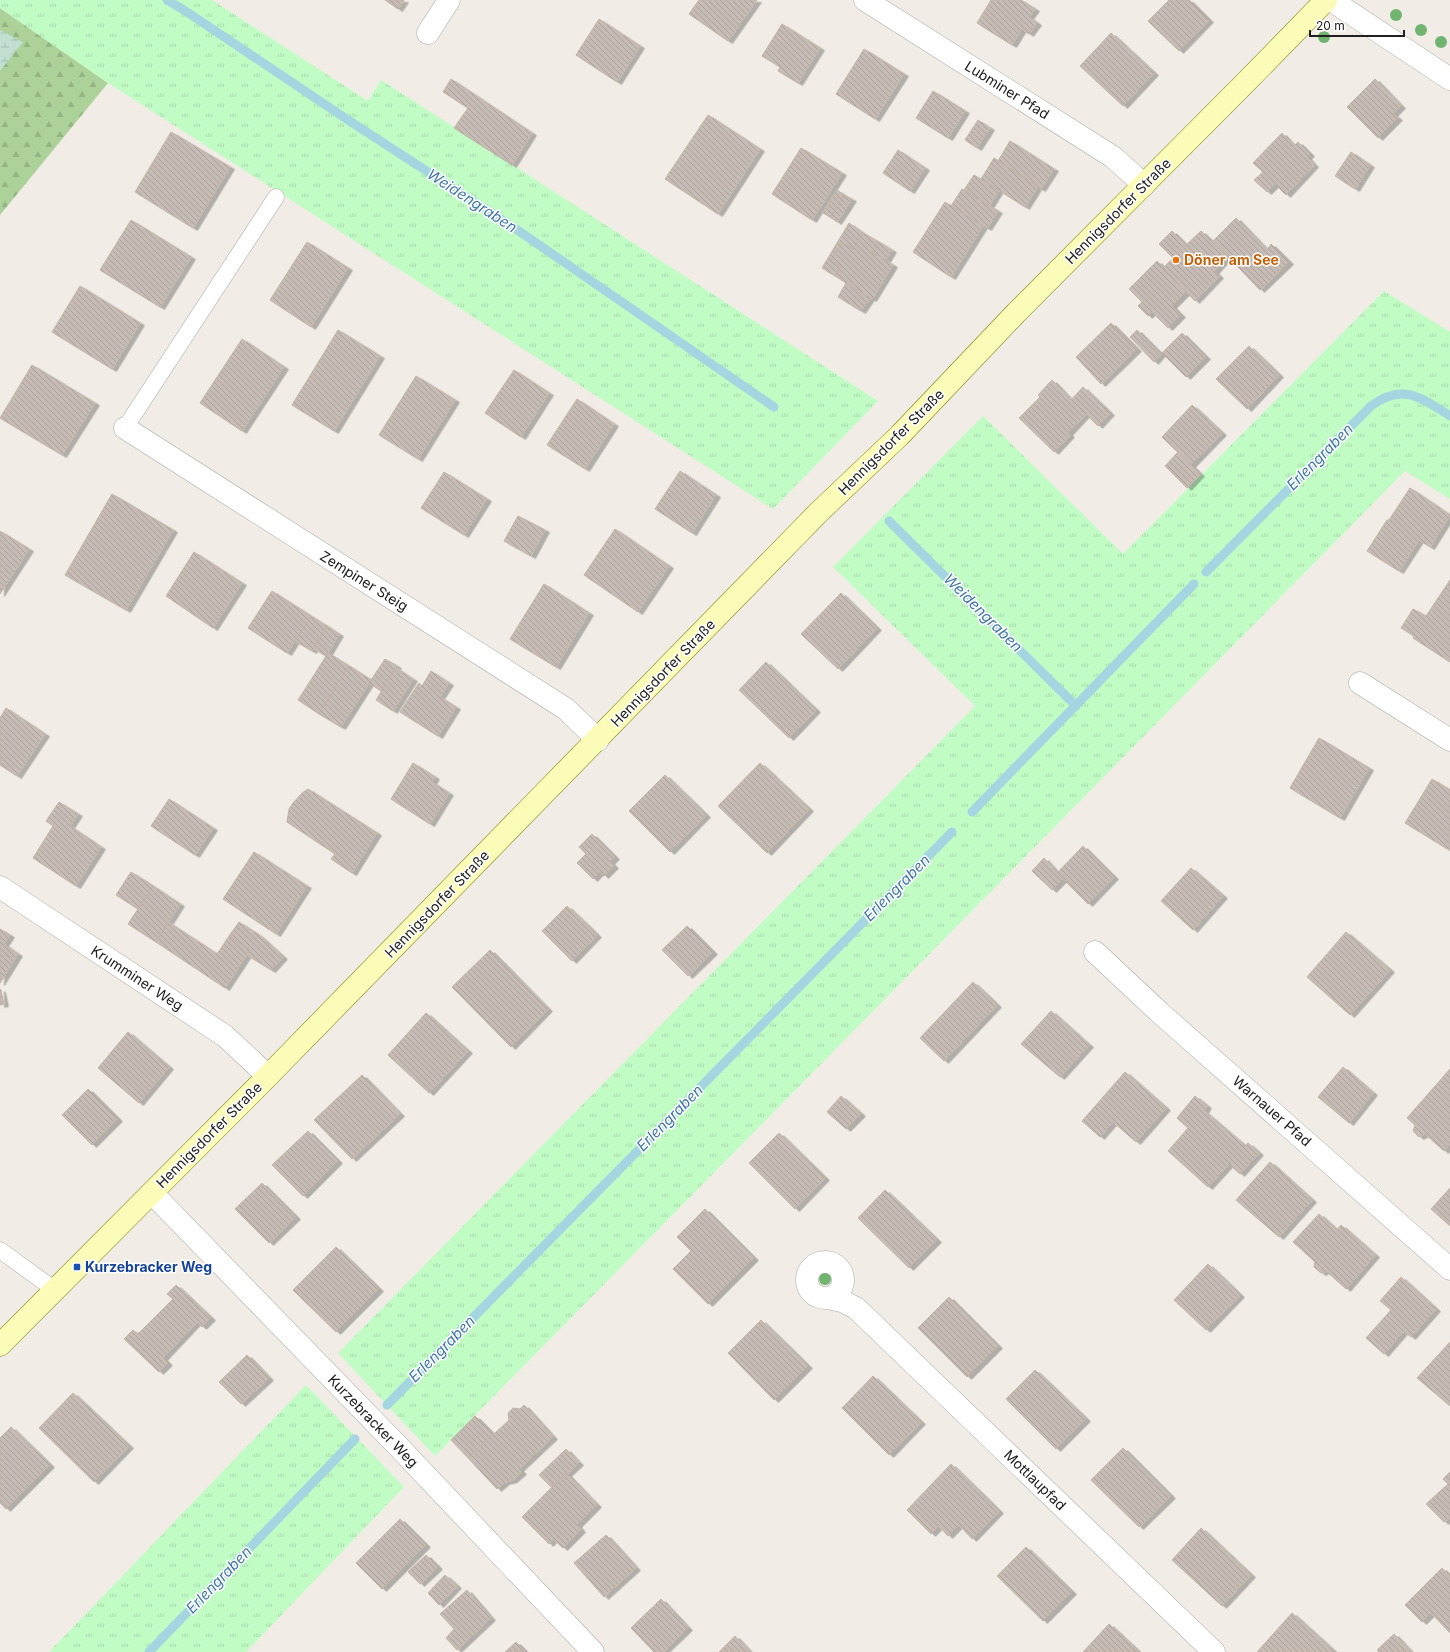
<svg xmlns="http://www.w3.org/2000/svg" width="1450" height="1652" viewBox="0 0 1450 1652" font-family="Inter,sans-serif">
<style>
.forest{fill:url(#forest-firs)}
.wetland{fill:url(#wetland-marsh)}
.park{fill:url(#park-tufts)}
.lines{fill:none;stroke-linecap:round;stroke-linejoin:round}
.stream{stroke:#a5d5e0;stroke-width:9}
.building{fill:url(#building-back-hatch);stroke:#c3b3a7;filter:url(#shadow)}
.service-casing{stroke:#a7a7a7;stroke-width:17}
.minor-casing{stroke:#a7a7a7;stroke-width:23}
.secondary-casing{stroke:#747e00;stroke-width:23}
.service{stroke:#fff;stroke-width:16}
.minor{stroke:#fff;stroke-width:22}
.secondary{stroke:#fbfcb8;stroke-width:22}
.tree{fill:#70b46f}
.food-dot{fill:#e8710a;stroke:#fff;stroke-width:1.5}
.transit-dot{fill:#1a4fb4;stroke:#fff;stroke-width:1.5}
.labels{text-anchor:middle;stroke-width:3;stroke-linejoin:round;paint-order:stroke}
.street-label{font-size:14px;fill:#202020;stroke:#fff}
.food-label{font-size:14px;font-weight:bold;fill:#c56008;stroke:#fff;text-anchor:start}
.transit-label{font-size:14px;font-weight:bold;fill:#164399;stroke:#fff;text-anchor:start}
.water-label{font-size:15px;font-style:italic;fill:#4277a5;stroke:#fff}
</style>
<defs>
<pattern id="forest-firs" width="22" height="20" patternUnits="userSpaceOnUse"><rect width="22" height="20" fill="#acd299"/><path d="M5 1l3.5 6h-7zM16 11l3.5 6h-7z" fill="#94b484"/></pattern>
<pattern id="wetland-marsh" width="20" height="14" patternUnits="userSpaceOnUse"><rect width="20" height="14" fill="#c2e0d1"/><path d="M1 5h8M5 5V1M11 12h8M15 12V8" fill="none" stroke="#a6c0b3"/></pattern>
<pattern id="park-tufts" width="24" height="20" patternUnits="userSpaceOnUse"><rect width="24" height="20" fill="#c2fcc5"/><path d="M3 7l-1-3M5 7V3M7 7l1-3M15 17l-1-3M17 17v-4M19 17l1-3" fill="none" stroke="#a6d8a9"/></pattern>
<pattern id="building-back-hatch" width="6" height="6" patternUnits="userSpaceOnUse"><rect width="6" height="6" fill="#c6bcb5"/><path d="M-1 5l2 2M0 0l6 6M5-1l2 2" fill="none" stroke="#aaa19b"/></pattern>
<filter id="shadow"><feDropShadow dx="4.5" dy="2.5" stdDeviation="0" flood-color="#0004"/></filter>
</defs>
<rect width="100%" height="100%" fill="#f1ede6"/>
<path class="forest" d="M0,8l108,75 -108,132z"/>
<path class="wetland" d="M0,30l23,12 -23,29z"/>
<path class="park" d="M0,0h212l156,101 13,-21 497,321 -105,108 -665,-426 -108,-75z
M1384,291l66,41v167l-45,-28 -970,985 -97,-103 637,-647 -142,-139 150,-151 140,138z
M306,1385l98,102 -158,165h-197z"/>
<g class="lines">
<path class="stream" d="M167,0l17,10 164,110 168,109 258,178
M889,521l187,185
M1206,572l165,-166c32,-24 50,-8 79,10
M972,812l222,-228
M387,1405l565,-573
M149,1652l206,-213"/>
</g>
<path class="building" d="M385,0h19l-6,9z
M699,0h58l-29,41 -39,-27z
M991,0h30l14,9 -6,8 8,6 -8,11 -7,-5 -10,16 -35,-22z
M1169,0h20l20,20 -30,31 -31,-30z
M599,19l41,27 -23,36 -41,-27z
M782,24l38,24 -22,35 -20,-12 2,-4 -18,-11z
M1111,33l43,40 -31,33 -43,-40z
M864,49l40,25 -29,45 -39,-25z
M451,79l81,54 -20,32 -58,-37 14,-20 -25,-16z
M1375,79l26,27 -8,8 5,4 -20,20 -31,-31z
M933,91l32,20 -17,27 -32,-20z
M708,115l52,34 -42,65 -53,-35z
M978,120l12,8 -13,20 -12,-8z
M171,132l59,35 -37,61 -58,-36z
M1282,133l12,13 4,-4 12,12 -3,3 7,8 -28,30 -11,-11 -8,8 -13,-12 9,-8 -10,-9z
M1010,141l44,28 -13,20 -43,-28z
M801,148l41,25 -30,47 -40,-26z
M898,150l27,18 -15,23 -27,-18z
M1351,152l19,13 -15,24 -20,-13z
M994,158l44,28 -13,21 -44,-28z
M974,175l25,15 -10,16 -25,-16z
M962,189l36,22 -11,17 -36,-22z
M837,190l7,5 -14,22 -7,-4z
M844,195l8,4 -15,23 -7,-5z
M945,202l38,24 -32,51 -38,-25z
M1236,218l31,32 4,-6 18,18 -29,28 -47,-49z
M131,220l60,37 -31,50 -60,-37z
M849,223l14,10 -10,16 -11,-6 -11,17 10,6 -6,10 -13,-8z
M1172,231l14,14 -13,13 -14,-14z
M1201,231l26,26 -13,15 -28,-27z
M863,233l16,9 -7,10 21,13 -21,34 -37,-23 6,-10 -10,-6 11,-17 11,6z
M307,242l41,26 -37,59 -41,-27z
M879,242l13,8 -6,10 -14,-8z
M1186,245l33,31 -24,25 -32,-33z
M1157,261l29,31 -14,14 9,9 -13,13 -16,-16 -4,4 -10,-10 4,-4 -13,-13z
M846,283l24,15 -9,13 -23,-14z
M80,286l60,37 -28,46 -60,-37z
M1111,323l26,26 -36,35 -25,-27z
M338,330l42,26 -46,75 -42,-26z
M1137,330l24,24 -7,8 -24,-25z
M1182,333l24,24 -20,20 -24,-24z
M242,339l42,28 -42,64 -42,-28z
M1249,346l30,29 -32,34 -31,-30z
M32,365l63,38 -33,52 -62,-37z
M514,370l35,23 -28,44 -36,-24z
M416,376l39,24 -37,59 -39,-24z
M1052,380l19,20 12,-13 27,26 -12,13 -12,-12 -18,19 2,2 -16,17 -35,-34 21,-21 -2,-2z
M577,399l37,25 -29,45 -38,-24z
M1192,405l30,28 -31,32 -29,-28z
M1178,452l22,22 -13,14 -22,-22z
M680,471l36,24 -24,38 -37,-24z
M444,472l43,27 -23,36 -43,-27z
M1410,488l40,27 -20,32 -11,-7 -20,31 -32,-20 20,-31h2z
M112,494l61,36 -47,80 -61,-35z
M518,516l27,14 -14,26 -27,-15z
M615,529l54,37 -31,46 -54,-37z
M0,531l29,18 -29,45z
M194,552l48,31 -29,45 -47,-32z
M1450,580v82l-37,-24 1,-2 -13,-8 12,-19 13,7z
M544,584l45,29 -33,54 -46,-28z
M272,591l39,25 -24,37 -39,-25z
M841,593l36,35 -39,41 -37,-35z
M311,616l16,10 -15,25 -17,-10z
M327,626l12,8 -13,22 -13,-8z
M328,653l21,13 -30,48 -21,-14z
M385,659l12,7 -16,25 -12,-8z
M766,662l50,48 -27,28 -50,-48z
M349,666l22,14 -30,47 -22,-13z
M396,668l17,11 -20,32 -17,-11z
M431,671l18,12 -9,14 16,10 -18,29 -38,-24 19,-29 3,3z
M6,708l39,26 -28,42 -17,-11v-47z
M1319,738l50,30 -29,50 -50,-30z
M413,763l22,14 -3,5 17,11 -19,31 -39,-25z
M760,763l49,46 -42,44 -49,-47z
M665,775l41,40 -36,37 -41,-41z
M1432,779l18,11 -1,60 -44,-27z
M308,789l69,44 -25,40 -21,-14 4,-5 -48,-32 2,-13 4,-6 9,-10z
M169,799l44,29 -18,27 -44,-29z
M59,802l19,12 -8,12 31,21 -25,39 -43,-28 20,-32 -7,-5z
M592,834l23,23 -5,5 4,4 -10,10 -4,-4 -7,7 -16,-16 9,-9 -7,-7z
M1083,846l31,31 -26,27 -31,-31z
M254,852l53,34 -31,48 -53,-35z
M1044,858l19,21 -11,11 -20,-19z
M1191,868l32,28 -30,34 -32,-29z
M131,872l22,14 -15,23 -22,-14z
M153,886l27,18 -24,38 -28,-18z
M567,906l30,29 -25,26 -30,-30z
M168,922l49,32 12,-18 21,14 -25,38 -69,-46z
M239,922l20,13 24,22 -12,13 -24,-15 3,-5 -21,-14z
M687,926l26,26 -25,24 -26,-26z
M0,929l10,6 -6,9 14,10 -18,29z
M1346,932l44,38 -40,45 -43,-38z
M490,950l58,59 -37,38 -59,-60z
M973,982l24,23 -53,56 -24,-23z
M0,989l1,1 3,14 -4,1z
M1051,1011l38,34 -29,32 -39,-33z
M426,1013l42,38 -39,42 -41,-38z
M128,1032l41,35 -30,36 -41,-35z
M1343,1067l30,26 -24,30 -31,-26z
M1450,1069v74l-6,8 -19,-17 -6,3 -6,-6 2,-6 -8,-7z
M1125,1072l41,36 -30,34 -23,-20 -13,15 -18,-16z
M362,1075l38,39 -48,45 -38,-39z
M88,1089l30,30 -26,26 -30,-30z
M841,1096l20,18 -15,15 -19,-17z
M1195,1096l12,10 -3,5 41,35 3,-3 11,10 -19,21 -11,-10 -21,23 -40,-36 20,-23 -11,-10z
M308,1131l30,30 -35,35 -31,-31z
M779,1133l46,45 -30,31 -46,-46z
M1270,1162l42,38 -33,37 -43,-37z
M262,1183l34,34 -27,26 -34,-34z
M1450,1188v38l-19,-17z
M885,1190l52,50 -28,28 -51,-50z
M705,1209l49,49 -46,46 -35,-35 18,-18 -14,-14z
M1319,1214l18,16 4,-5 34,30 -29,34 -20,-18 -5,2 -7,-6 1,-5 -22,-20z
M336,1247l43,42 -43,43 -43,-42z
M1208,1264l32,31 -34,35 -32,-30z
M1401,1277l35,32 -25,28 -7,-6 -20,23 -18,-16 25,-28 -11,-9z
M176,1285l35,33 -9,9 -5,-5 -34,36 5,5 -9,9 -35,-33 9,-9 5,4 35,-35 -6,-5z
M949,1297l49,49 -31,31 -49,-49z
M761,1320l47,46 -34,34 -46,-47z
M1450,1342v64l-33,-28z
M247,1355l22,23 -28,26 -22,-22z
M1035,1370l51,49 -30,30 -50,-50z
M873,1376l48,46 -32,33 -47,-47z
M73,1393l56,53 -35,36 -55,-54z
M524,1405l29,32 -34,32 3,3 -9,8 -8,2 -8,7 -29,-31 41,-38 -1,-7 5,-5 7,1z
M475,1416l18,18 -25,24 -17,-18z
M11,1427l39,38 -44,44 -6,-6v-65z
M1123,1448l48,48 -32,31 -48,-47z
M566,1449l13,14 -27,25 -13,-13z
M951,1464l48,47 -27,28 -13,-14 -11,11 -9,-10 -8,8 -24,-24z
M1450,1472v46l-6,4 -18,-18 22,-20 -5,-5z
M566,1473l31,32 -20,20 4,5 -18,18 -10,-9 -4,5 -27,-27z
M400,1519l26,26 -44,44 -26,-26z
M1201,1528l50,47 -29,31 -50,-46z
M606,1535l30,33 -32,29 -30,-34z
M1026,1547l46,45 -29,29 -46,-45z
M426,1555l12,12 -18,17 -12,-12z
M1442,1568l8,8v57l-19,-20 -9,9 -17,-17z
M445,1575l12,11 -18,19 -11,-12z
M467,1590l24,28 -34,32 -11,-12 8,-9 -14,-15z
M661,1599l27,29 -25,24h-9l-23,-24z
M1292,1613l43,39h-78z
M1109,1624l30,28h-56z
M1394,1634l17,18h-32l-2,-2z
M735,1636l15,16h-31z
M516,1642l10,10h-21z"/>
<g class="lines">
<defs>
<path id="service" d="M125,428l151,-231
M0,1250l55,40"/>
<path id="minor" d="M865,0l248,157 31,28
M1331,0l119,79
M428,33l21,-33
M125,428l441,281 32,31
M1360,683l90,57
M0,887l225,149 43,40
M1095,952l64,60 291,257
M152,1193l243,250 198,209
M807 1280a18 18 0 1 1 36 0a18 18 0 1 1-36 0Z
M828,1298l14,3 14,7 358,344"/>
<path id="secondary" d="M0,1345l268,-269 551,-564 81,-77 116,-122 232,-233 78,-80"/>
</defs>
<use href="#service" class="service-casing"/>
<use href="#minor" class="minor-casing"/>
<use href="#secondary" class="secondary-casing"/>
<use href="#service" class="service"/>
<use href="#minor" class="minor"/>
<use href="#secondary" class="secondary"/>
</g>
<g class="tree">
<circle cx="1396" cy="15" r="6"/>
<circle cx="1421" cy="30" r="6"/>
<circle cx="1324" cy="37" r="6"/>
<circle cx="1441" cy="42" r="6"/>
<circle cx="825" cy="1279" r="6"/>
</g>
<circle class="food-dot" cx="1176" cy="260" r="4"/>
<rect class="transit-dot" x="73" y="1263" width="8" height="8" rx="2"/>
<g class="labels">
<g class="street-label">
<text transform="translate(1007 90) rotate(32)" y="5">Lubminer Pfad</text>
<text transform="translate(1118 211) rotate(-45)" y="5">Hennigsdorfer Straße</text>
<text transform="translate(891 442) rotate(-45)" y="5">Hennigsdorfer Straße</text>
<text transform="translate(364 581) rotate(32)" y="5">Zempiner Steig</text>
<text transform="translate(663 673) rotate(-46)" y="5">Hennigsdorfer Straße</text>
<text transform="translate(437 904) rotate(-46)" y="5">Hennigsdorfer Straße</text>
<text transform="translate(137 978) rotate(33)" y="5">Krumminer Weg</text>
<text transform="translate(1272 1111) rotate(41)" y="5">Warnauer Pfad</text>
<text transform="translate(209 1135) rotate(-45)" y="5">Hennigsdorfer Straße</text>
<text transform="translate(373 1421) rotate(46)" y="5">Kurzebracker Weg</text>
<text transform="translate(1035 1480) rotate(44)" y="5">Mottlaupfad</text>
</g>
<g class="food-label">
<text x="1184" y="265">Döner am See</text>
</g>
<g class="transit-label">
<text x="85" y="1272">Kurzebracker Weg</text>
</g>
<g class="water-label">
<text transform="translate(472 201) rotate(33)" y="5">Weidengraben</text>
<text transform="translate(1320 457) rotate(-45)" y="5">Erlengraben</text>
<text transform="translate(983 613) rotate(45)" y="5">Weidengraben</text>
<text transform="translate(897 888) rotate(-45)" y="5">Erlengraben</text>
<text transform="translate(670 1118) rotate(-45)" y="5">Erlengraben</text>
<text transform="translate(442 1349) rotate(-45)" y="5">Erlengraben</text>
<text transform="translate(219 1580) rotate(-46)" y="5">Erlengraben</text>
</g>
</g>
<path d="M1310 30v6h94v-6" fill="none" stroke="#202020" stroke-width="2"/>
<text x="1316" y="30" font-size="12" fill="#202020" stroke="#ffffff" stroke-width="3" paint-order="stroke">20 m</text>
</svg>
